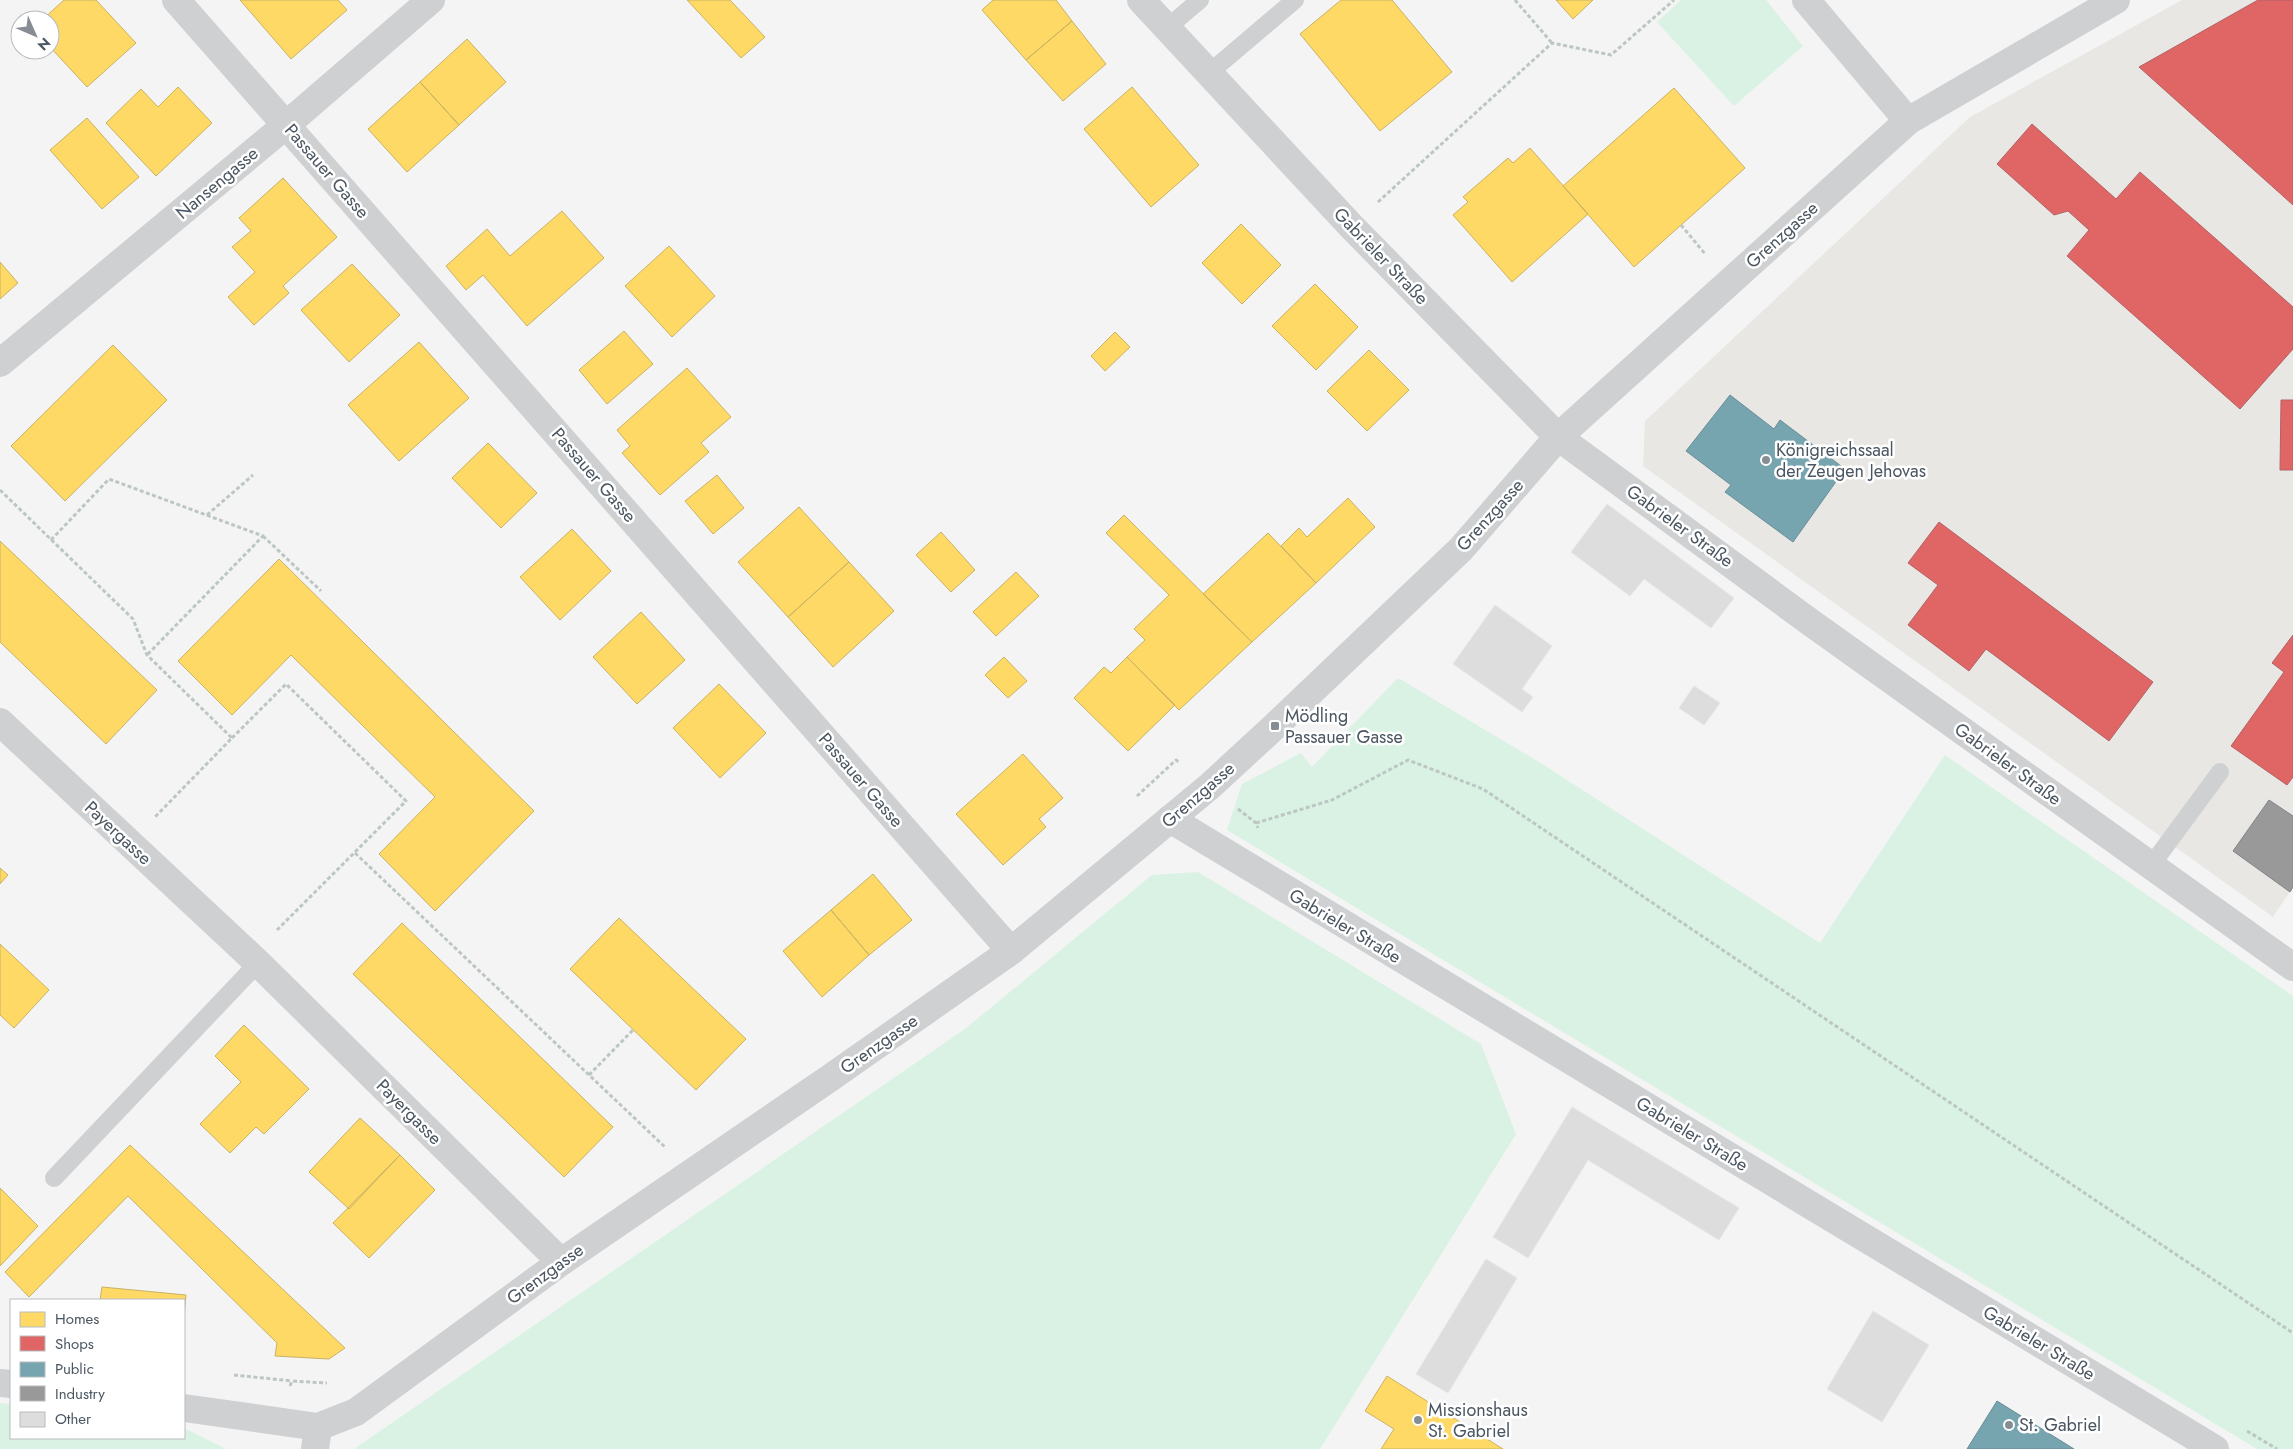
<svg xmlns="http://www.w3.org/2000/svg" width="2293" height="1449" viewBox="0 0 2293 1449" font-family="Jost,sans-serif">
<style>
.commercial{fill:#e8e7e3}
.green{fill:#d9f2e3}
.homes{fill:#ffd966;stroke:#c9b264}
.shops{fill:#e06666;stroke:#b36164}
.public{fill:#76a5af;stroke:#698d98}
.industry{fill:#999;stroke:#818588}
.building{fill:#ddddde;stroke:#e5e6e7}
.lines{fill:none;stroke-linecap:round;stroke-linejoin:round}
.path{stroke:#bcc7c4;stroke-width:3;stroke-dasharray:4 2.5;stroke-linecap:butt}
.service{stroke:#ced0d2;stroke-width:18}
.minor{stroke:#ced0d2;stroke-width:28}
.tertiary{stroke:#ced0d2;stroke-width:28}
.poi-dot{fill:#868d94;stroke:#fff;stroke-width:2}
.labels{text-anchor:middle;stroke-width:5;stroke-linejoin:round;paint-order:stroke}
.street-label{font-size:18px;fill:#4a5661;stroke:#fff}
.poi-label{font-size:18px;fill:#4a5661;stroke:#fff;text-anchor:start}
</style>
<rect width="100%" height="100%" fill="#f4f4f4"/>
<path class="commercial" d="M2182,0h111v887l-20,30 -630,-451 2,-45 325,-304z"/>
<path class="green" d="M1681,0h85l37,46 -69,60 -77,-84z
M1398,678l141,84 281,181 125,-188 348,241v453h-36l-1030,-619 15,-46 59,-31 11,14z
M1198,872l283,172 35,90 -196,315h-966l611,-420 187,-154z
M0,1403l11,1v34h173v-10l42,21h-226z"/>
<path class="homes" d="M64,0h32l40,43 -49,44 -37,-40v-27h-8z
M240,0h98l9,10 -56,49z
M687,0h43l35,37 -24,21z
M993,0h63l16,21 -46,39 -44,-50z
M1341,0h51l60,72 -72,59 -80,-97z
M1556,0h37l-20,19z
M1072,21l34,43 -43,37 -37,-41z
M467,39l39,43 -47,43 -39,-43z
M420,82l39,43 -52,47 -39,-43z
M178,87l34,36 -56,53 -50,-53 35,-34 17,18z
M1132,87l67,78 -48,42 -67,-78z
M1674,88l71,80 -111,99 -71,-81z
M87,118l52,59 -37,32 -52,-59z
M1530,148l58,66 -76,68 -59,-67 15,-13 -5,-5 45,-39 5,5z
M283,178l54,59 -54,49 6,7 -35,32 -26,-28 27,-25 -23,-25 19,-16 -12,-13z
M562,211l42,47 -77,68 -44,-51 -17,15 -20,-24 41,-37 23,27z
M1241,224l40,41 -39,39 -40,-41z
M669,246l46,50 -43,41 -47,-51z
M0,262l18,21 -18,16z
M352,264l48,51 -51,47 -48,-52z
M1315,284l43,43 -42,43 -44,-44z
M624,331l29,33 -46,40 -28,-34z
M1115,332l15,15 -25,24 -14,-15z
M419,342l50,56 -70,63 -51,-56z
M113,345l54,55 -102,101 -54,-55z
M1369,350l40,40 -42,41 -40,-40z
M687,368l44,49 -30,26 8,9 -49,43 -38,-42 8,-7 -13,-16z
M488,443l49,50 -36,35 -49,-50z
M717,475l27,33 -31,26 -28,-33z
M1348,498l27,29 -59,56 -35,-37 18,-18 8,9z
M799,507l50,55 -61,55 -50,-55z
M1124,515l128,127 -73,68 -52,-53 18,-17 -11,-11 35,-34 -63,-62z
M572,529l39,42 -51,49 -40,-43z
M941,532l34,38 -24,22 -35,-37z
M1268,533l48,50 -64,59 -49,-48z
M0,541l157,149 -51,54 -106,-102z
M279,559l255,252 -99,100 -56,-57 56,-57 -144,-142 -59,60 -54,-54z
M849,562l45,49 -61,56 -45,-50z
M1016,572l23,24 -43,40 -23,-24z
M641,612l44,48 -48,44 -44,-47z
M1004,657l23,24 -19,17 -23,-23z
M1127,657l48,48 -47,46 -54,-53 30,-31 7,6z
M719,684l47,49 -46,45 -47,-50z
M1023,754l40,44 -24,21 7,8 -43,38 -47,-51z
M0,868l8,7 -8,9z
M873,874l39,46 -43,35 -38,-45z
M831,910l38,45 -47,42 -39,-46z
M619,918l127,121 -50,51 -126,-121z
M402,923l211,204 -49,50 -211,-203z
M0,944l49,46 -35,38 -14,-13z
M244,1025l65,64 -45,45 -8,-7 -26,26 -30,-29 41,-42 -26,-26z
M360,1118l40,37 -51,54 -40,-37z
M130,1145l215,203 -16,11 -54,-3 2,-13 -149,-147 -99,101 -24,-25z
M400,1155l35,35 -66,68 -36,-35z
M0,1188l38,38 -38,40z
M102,1287l84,8 -2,22v-17h-84z
M1387,1376l116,73h-122l13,-20 -29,-18z"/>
<path class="shops" d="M2258,0h35v205l-154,-138z
M2032,124l84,75 24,-27 153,135v42l-53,60 -173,-153 22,-26 -21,-19 -14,4 -57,-51z
M2281,400h12v70h-13z
M1939,522l214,160 -44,59 -123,-92 -17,22 -61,-46 30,-40 -30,-22z
M2293,635v142l-6,8 -56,-39 53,-74 -12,-9z"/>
<path class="public" d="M1730,395l44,34 6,-9 65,49 -52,73 -68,-50 6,-7 -45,-34z
M1997,1401l77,48h-107z"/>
<path class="industry" d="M2269,800l24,16v71l-3,5 -57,-41z"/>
<path class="building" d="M1607,504l127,94 -23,30 -67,-49 -14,17 -59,-44z
M1495,605l57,41 -30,43 11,8 -11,15 -69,-48z
M1694,686l26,17 -16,22 -25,-17z
M1572,1107l167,101 -20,32 -131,-80 -60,98 -35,-21z
M1486,1259l31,19 -69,115 -32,-19z
M1873,1311l56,34 -47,77 -55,-33z"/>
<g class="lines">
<path class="path" d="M1515,0l37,43
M1378,202l174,-159 59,12 63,-55
M1681,225l25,30
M0,490l133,129 14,36 85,83 -78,80
M207,515l46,-40
M263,536l58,55
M51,540l58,-61 154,57 -116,119
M232,738l54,-54 120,117 -129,129
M1137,796l39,-36 4,3
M1238,809l18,14 2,5
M1256,823l76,-23 76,-40 75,29 810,544
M355,853l311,295
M589,1075l44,-45
M234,1375l58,6
M290,1386l2,-5 35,2
M2247,1431l30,18"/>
<path class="service" d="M1167,28l33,-28
M1209,73l86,-73
M2150,867l70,-95
M54,1178l204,-215"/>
<path class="minor" d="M176,0l835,951
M1806,0l102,121
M0,363l286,-238 145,-125
M0,722l258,241 303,299
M1170,819l1045,630
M315,1449l3,-22"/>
<path class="tertiary" d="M1141,0l210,226 207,211 252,185 483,345
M0,1383l11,1
M184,1408l134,19 38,-15 205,-150 269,-184 181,-127 199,-165 65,-60 186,-177 97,-112 350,-316 208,-121"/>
</g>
<g class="poi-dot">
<circle cx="1766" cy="460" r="5"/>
<rect x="1270" y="721" width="10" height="10" rx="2.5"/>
<circle cx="1418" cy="1420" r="5"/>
<circle cx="2009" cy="1425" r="5"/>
</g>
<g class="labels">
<g class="street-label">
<text transform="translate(327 171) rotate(49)" y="6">Passauer Gasse</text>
<text transform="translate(217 183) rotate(-40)" y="6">Nansengasse</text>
<text transform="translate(1782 235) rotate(-42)" y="6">Grenzgasse</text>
<text transform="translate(1381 256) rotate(46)" y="6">Gabrieler Straße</text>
<text transform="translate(594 475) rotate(49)" y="6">Passauer Gasse</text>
<text transform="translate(1490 515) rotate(-48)" y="6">Grenzgasse</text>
<text transform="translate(1680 526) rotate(36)" y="6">Gabrieler Straße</text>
<text transform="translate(2008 764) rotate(36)" y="6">Gabrieler Straße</text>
<text transform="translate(861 780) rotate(49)" y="6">Passauer Gasse</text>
<text transform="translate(1198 795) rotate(-41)" y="6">Grenzgasse</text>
<text transform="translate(118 833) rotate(43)" y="6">Payergasse</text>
<text transform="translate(1345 926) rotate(31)" y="6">Gabrieler Straße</text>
<text transform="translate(879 1044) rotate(-35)" y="6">Grenzgasse</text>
<text transform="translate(409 1112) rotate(45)" y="6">Payergasse</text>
<text transform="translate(1692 1134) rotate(31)" y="6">Gabrieler Straße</text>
<text transform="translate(545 1274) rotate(-36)" y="6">Grenzgasse</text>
<text transform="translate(2039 1343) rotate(31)" y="6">Gabrieler Straße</text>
</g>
<g class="poi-label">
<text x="1776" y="456">Königreichssaal<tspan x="1776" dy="21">der Zeugen Jehovas</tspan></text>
<text x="1285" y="722">Mödling<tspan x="1285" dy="21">Passauer Gasse</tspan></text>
<text x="1428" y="1416">Missionshaus<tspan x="1428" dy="21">St. Gabriel</tspan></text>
<text x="2019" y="1431">St. Gabriel</text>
</g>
</g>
<rect x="10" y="1299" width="175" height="140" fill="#ffffff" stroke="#b7bbc0"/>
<rect x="20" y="1312" width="25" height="15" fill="#ffd966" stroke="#b7bbc0"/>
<text x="55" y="1324" font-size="15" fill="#4a5661">Homes</text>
<rect x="20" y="1336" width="25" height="15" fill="#e06666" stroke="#b7bbc0"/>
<text x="55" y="1349" font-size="15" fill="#4a5661">Shops</text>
<rect x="20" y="1362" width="25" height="15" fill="#76a5af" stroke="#b7bbc0"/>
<text x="55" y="1374" font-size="15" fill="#4a5661">Public</text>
<rect x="20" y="1386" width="25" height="15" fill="#999999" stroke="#b7bbc0"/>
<text x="55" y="1399" font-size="15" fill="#4a5661">Industry</text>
<rect x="20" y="1412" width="25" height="15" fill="#ddddde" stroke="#b7bbc0"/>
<text x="55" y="1424" font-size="15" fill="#4a5661">Other</text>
<g transform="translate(35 35) rotate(135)"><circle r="24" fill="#ffffff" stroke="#b7bbc0"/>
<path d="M0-4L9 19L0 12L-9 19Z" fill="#868d94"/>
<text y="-8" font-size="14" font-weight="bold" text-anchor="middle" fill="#4a5661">N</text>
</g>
</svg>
